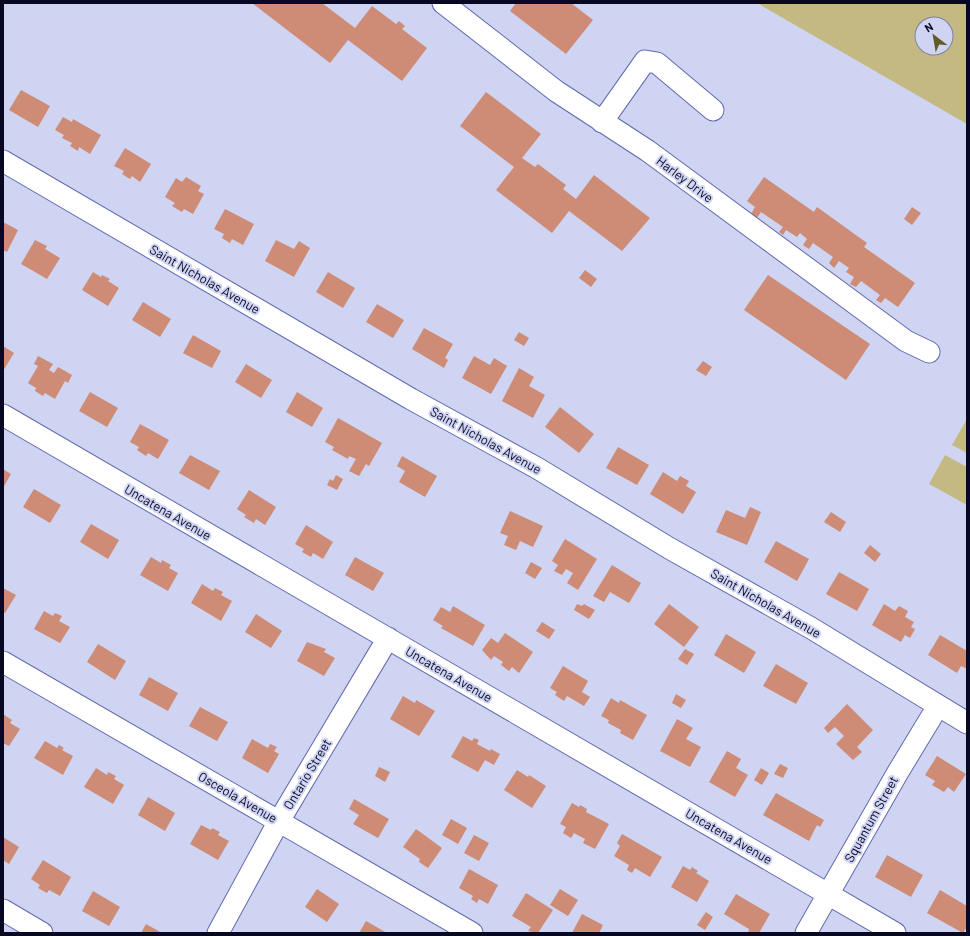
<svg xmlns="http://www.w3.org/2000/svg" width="970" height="936" viewBox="0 0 970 936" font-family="Barlow,sans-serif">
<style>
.green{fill:#c4b983;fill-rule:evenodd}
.building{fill:#ce8b75}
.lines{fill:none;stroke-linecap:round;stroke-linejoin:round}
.minor-casing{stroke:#6369af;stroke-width:23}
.minor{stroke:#fff;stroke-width:21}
.labels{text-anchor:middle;stroke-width:4;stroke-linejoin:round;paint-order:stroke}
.street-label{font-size:13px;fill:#080822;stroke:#cfd4f3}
</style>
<rect width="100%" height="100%" fill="#cfd4f3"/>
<path class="green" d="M757,3h210v121zM922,24h24v24h-24z
M967,419v34l-15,-8z
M945,455l22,12v38l-38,-21z"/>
<path class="building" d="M252,3h70l33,25 17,-22 24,18 3,-3 6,5 -3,3 25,19 -25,33 -54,-41 -18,23z
M516,3h55l22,17 -27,34 -56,-43z
M21,90l29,16 -12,21 -29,-17z
M486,92l55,42 -19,24 13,9 3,-3 28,21 -3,4 13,10 18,-24 56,43 -28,33 -53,-40 -17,22 -56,-43 18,-23 -54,-41z
M63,117l9,5 1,-3 28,16 -11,19 -11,-7 -1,4 -8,-5 2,-3 -10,-5 2,-3 -9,-5z
M125,148l26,16 -11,18 -8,-6 -2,3 -8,-5 2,-3 -10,-5z
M186,177l15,9 -3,5 6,3 -11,20 -9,-5 -2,3 -10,-6 3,-3 -10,-6 11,-19 6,4z
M764,177l50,35 3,-5 50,36 -3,4 51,36 -17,24 -13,-9 -4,5 -5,-3 4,-5 -19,-14 -5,6 -6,-3 4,-7 -8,-5 3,-4 -10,-7 -5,7 -5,-5 4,-6 -20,-14 -4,6 -6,-4 4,-6 -7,-6 -3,4 -11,-7 -3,5 -4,-3 4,-5 -22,-15 -4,6 -6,-4 4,-7 -8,-6z
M912,207l9,6 -9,12 -8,-6z
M225,209l29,15 -11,21 -11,-6 -2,4 -8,-5 2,-4 -10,-5z
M3,222l15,8 -11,22 -4,-2z
M35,240l12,6 -2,3 15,9 -13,21 -26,-15z
M276,240l18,9 5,-8 11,7 -16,29 -29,-16z
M585,270l12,9 -6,8 -12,-9z
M93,272l8,5 1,-2 8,4 -2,2 11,7 -11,18 -26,-16z
M328,272l27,16 -12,20 -27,-16z
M768,275l102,69 -24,36 -102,-70z
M143,302l28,17 -11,18 -28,-17z
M377,304l27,16 -11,18 -27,-16z
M424,328l29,16 -8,14 3,2 -4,8 -32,-19z
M519,332l10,6 -5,8 -10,-6z
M193,335l28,16 -9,17 -29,-15z
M3,346l11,7 -11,18z
M38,356l15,8 -4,6 5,3 4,-6 14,8 -4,8 -3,-2 -10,18 -10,-6 -2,3 -8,-5 1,-3 -8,-5 10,-17 -4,-2z
M474,356l16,9 4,-7 13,8 -16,28 -29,-16z
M703,361l9,6 -6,9 -10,-6z
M246,364l26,16 -11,18 -26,-16z
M519,368l15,9 -5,9 16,9 -12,23 -31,-17z
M90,392l28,16 -11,19 -28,-16z
M297,392l26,16 -11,19 -26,-15z
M560,407l34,27 -15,19 -34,-26z
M338,418l44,25 -13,23 -3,-2 -7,12 -10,-5 7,-12 -7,-3 -1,3 -16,-9 2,-3 -9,-5z
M140,424l29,16 -11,19 -10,-6 -2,3 -9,-6 2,-3 -9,-5z
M618,447l31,18 -12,20 -31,-17z
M190,455l30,16 -11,19 -30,-17z
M402,456l35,20 -12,21 -26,-15 6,-11 -8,-5z
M3,469l8,5 -8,14z
M663,472l14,9 3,-5 9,5 -3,5 10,6 -13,22 -33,-20z
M336,475l7,4 -6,11 -10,-5 3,-6 3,2z
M34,489l27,16 -11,18 -27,-16z
M249,490l27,17 -11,18 -9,-6 -2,4 -10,-6 2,-2 -9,-6z
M750,507l11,5 -14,33 -31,-13 10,-22 19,8z
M510,511l33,15 -10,21 -13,-6 -4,9 -12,-5 4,-9 -8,-3z
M831,512l15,10 -6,10 -16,-10z
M91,524l28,16 -11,19 -28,-17z
M306,525l27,17 -10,17 -10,-6 -2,4 -9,-5 2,-3 -9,-5z
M565,539l32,20 -19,31 -11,-7 6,-10 -7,-4 -4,6 -8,-4 4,-6 -6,-4z
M776,541l33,18 -12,22 -33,-19z
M870,545l11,9 -6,8 -11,-9z
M151,557l10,6 1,-3 9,5 -2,3 9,5 -10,18 -28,-16z
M355,557l29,16 -11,18 -28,-16z
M531,562l11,6 -7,11 -10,-6z
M612,565l29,18 -12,20 -19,-11 -6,10 -11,-6z
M839,572l30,17 -12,22 -31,-17z
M202,584l11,7 2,-3 8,4 -2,3 11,6 -11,20 -30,-18z
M3,588l13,7 -11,18 -2,-1z
M577,604l5,2 2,-2 11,6 -6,9 -15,-9z
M669,604l30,23 -15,20 -30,-23z
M884,604l11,7 4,-5 9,5 -3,6 9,5 -3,5 4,2 -5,9 -5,-3 -4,7 -29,-17z
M453,606l32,19 -12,21 -32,-18 2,-2 -10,-6 8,-13 9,5z
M44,611l9,5 2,-3 7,3 -3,5 11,6 -10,16 -26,-14z
M256,614l26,17 -11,17 -26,-16z
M542,622l13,8 -6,9 -13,-8z
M505,633l28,19 -14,21 -7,-6 -3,4 -8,-6 2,-3 -9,-6 -3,4 -9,-10 9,-12 7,5z
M726,634l30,18 -12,21 -30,-18z
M940,635l27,16v18l-6,-3 -4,7 -29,-18z
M307,642l19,7 -2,3 11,6 -11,18 -27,-15z
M98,644l28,17 -11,19 -28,-18z
M685,649l9,5 -7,11 -9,-6z
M776,664l32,19 -12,21 -33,-18z
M563,666l25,15 -6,11 8,5 -6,9 -17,-10 -3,5 -9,-6 2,-3 -7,-4z
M149,677l29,16 -10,18 -29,-16z
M676,694l10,6 -5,8 -9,-5z
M403,696l12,7 1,-3 19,11 -16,25 -29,-17z
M611,698l8,5 1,-3 27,15 -14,25 -13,-7 1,-3 -13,-7 1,-3 -8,-4z
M847,704l26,26 -16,17 5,5 -9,8 -17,-16 8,-8 -9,-9 -7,6 -4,-5z
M200,707l28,15 -11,19 -28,-15z
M3,714l9,6 -2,3 10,6 -11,17 -6,-3z
M677,719l16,9 -7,11 15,8 -11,20 -30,-16z
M463,736l9,5 2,-3 5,2 -2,4 13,7 1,-2 9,5 -6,11 -9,-5 -7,12 -27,-15z
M252,739l16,9 2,-4 7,3 -3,4 5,3 -11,19 -26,-15z
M45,741l12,7 2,-3 5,3 -2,2 11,6 -10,19 -29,-17z
M727,751l14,8 -5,9 12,7 -13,22 -26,-15z
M937,756l29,18 -12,18 -6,-5 -4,5 -12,-7 3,-4 -10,-6z
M780,764l8,4 -5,10 -9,-4z
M379,767l11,5 -5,10 -10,-6z
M96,768l11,7 1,-3 8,4 -2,3 10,6 -11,19 -29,-17z
M761,768l8,5 -7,12 -8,-5z
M517,770l11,7 1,-2 17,11 -14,22 -28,-18z
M776,793l48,27 -4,7 -3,-2 -8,16 -46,-26z
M148,797l27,16 -10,18 -27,-16z
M354,799l35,20 -11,19 -25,-14 6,-9 -10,-6z
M572,803l7,4 1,-2 7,4 -1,3 23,12 -14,25 -12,-6 2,-4 -11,-6 -3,5 -8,-5 3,-6 -6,-3z
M451,819l16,9 -9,16 -16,-9z
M201,825l10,5 1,-2 8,4 -2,3 11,6 -11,19 -28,-16z
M416,829l26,19 -14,20 -9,-6 1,-3 -17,-12z
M622,834l40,23 -12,20 -15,-9 -3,5 -5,-3 2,-5 -15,-9 6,-10 -3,-3z
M474,835l15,8 -10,18 -15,-8z
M3,837l16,10 -10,17 -6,-4z
M887,855l36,20 -12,22 -36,-20z
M43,860l28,17 -11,19 -11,-6 -2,3 -9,-5 2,-3 -9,-6z
M683,866l7,4 2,-3 6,4 -2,2 13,8 -12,21 -26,-15z
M469,869l29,16 -10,19 -9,-5 -2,4 -6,-4 2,-3 -14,-8z
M317,889l22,15 -12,18 -22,-15z
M560,889l18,11 -10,16 -18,-11z
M940,890l27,16v21l-4,6 -36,-20z
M93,891l27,16 -11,19 -27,-15z
M526,893l27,17 -15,23 -10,-2 3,-4 -19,-11z
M736,894l34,20 -11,19h-11l1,-4 -25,-15z
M706,912l7,5 -8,13 -8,-5z
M582,914l21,11 -4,8h-27z
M366,921l21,12h-28z
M146,924l16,9h-21z"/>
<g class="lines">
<defs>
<path id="minor" d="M443,3l113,88 92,60 258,190 23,11
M602,122l43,-61 12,2 56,47
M3,161l408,238 126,69 132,80 142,80 156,95
M3,415l892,518
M3,662l469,271
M3,910l39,23
M218,933l61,-112 109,-183
M806,933l92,-161 40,-66"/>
</defs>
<use href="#minor" class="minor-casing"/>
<use href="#minor" class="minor"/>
</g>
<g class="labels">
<g class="street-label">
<text transform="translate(685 179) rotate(37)" y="5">Harley Drive</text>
<text transform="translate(205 279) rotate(30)" y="5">Saint Nicholas Avenue</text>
<text transform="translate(486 440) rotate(29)" y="5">Saint Nicholas Avenue</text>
<text transform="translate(168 512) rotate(30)" y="5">Uncatena Avenue</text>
<text transform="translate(766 603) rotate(30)" y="5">Saint Nicholas Avenue</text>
<text transform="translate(449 674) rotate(30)" y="5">Uncatena Avenue</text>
<text transform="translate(307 774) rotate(-59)" y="5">Ontario Street</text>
<text transform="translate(238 797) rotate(30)" y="5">Osceola Avenue</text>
<text transform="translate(871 819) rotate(-61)" y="5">Squantum Street</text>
<text transform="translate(729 836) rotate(30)" y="5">Uncatena Avenue</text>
</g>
</g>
<rect width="970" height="936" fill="none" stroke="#080822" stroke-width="8"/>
<g transform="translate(934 36) rotate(329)"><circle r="19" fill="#cfd4f3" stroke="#7f829f"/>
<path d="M0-3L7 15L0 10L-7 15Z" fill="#645a26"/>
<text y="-6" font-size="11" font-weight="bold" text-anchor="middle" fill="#080822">N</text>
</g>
</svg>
